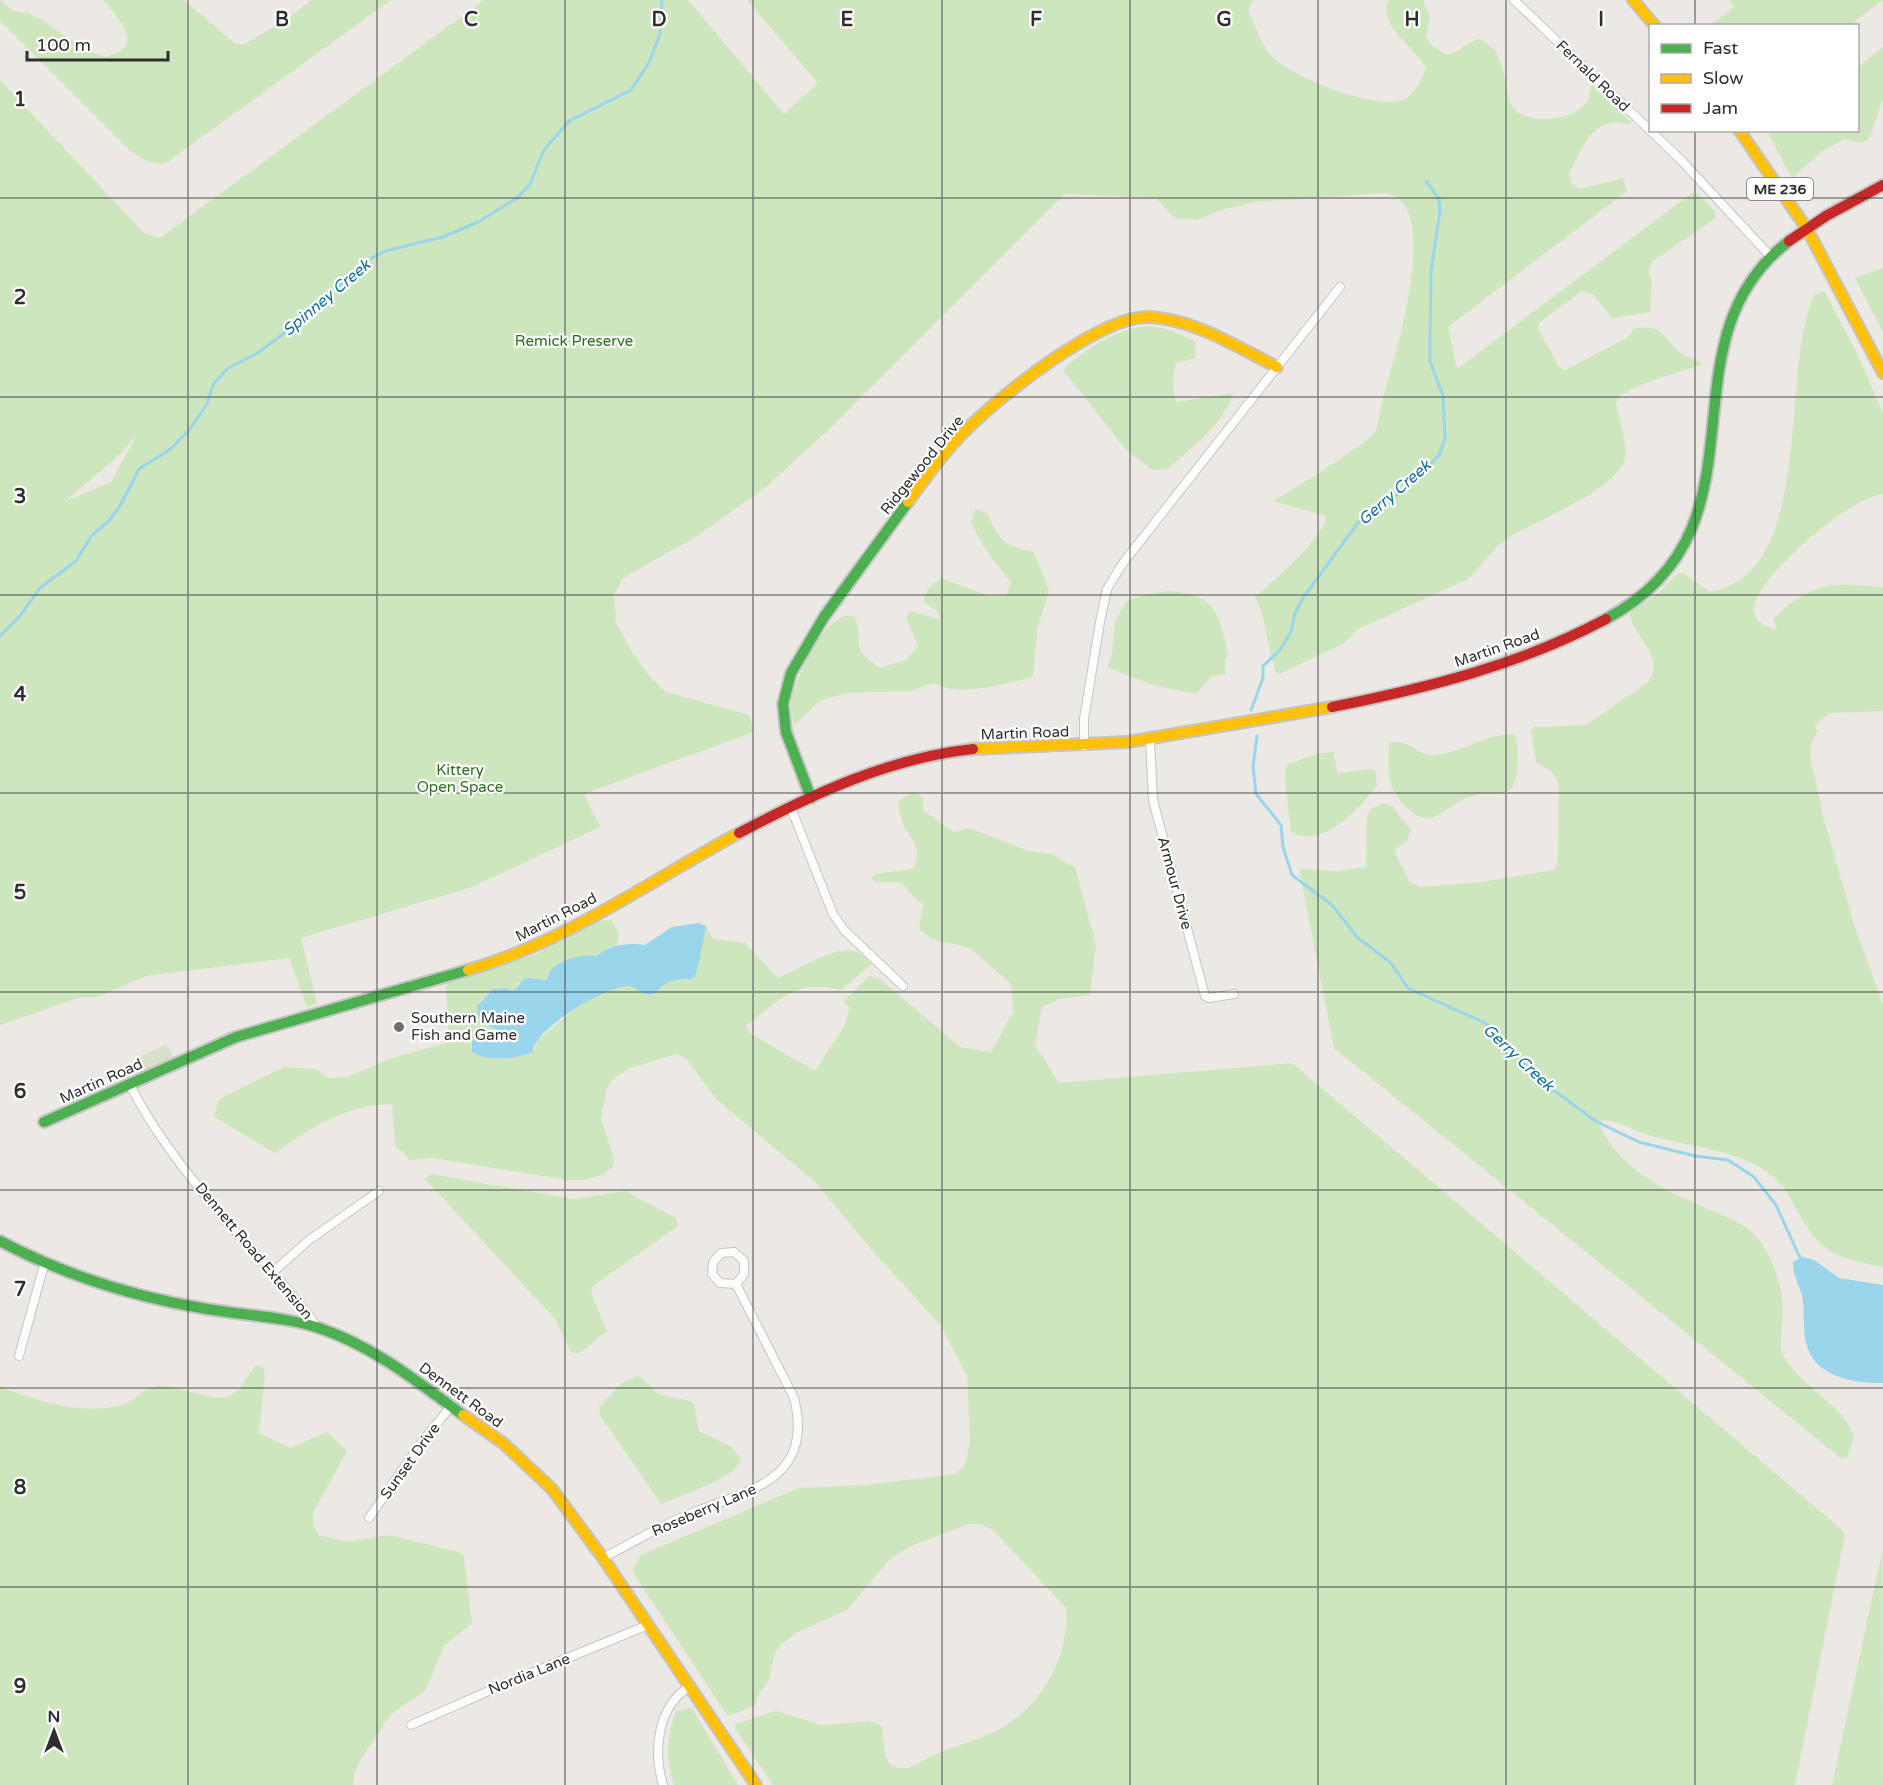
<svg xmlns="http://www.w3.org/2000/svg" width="1883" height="1785" viewBox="0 0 1883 1785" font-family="'Varela Round',sans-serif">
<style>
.green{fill:#cee6be;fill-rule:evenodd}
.cemetery{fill:#d8e0cc}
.water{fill:#99d6ec}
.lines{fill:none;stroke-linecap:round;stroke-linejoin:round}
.stream{stroke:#99d6ec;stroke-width:3}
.street-casing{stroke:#c5c4c5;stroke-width:10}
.fast-casing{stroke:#c5c4c5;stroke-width:14}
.slow-casing{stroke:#c5c4c5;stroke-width:14}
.jam-casing{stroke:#c5c4c5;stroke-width:14}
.street{stroke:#fcfcfb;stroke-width:8}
.fast{stroke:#4caf50;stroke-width:10}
.slow{stroke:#ffc107;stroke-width:10}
.jam{stroke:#c62828;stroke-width:10}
.grid{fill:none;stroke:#2e2e2e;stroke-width:1.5;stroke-opacity:0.55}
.poi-dot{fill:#706f6e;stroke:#fff;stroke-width:2}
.labels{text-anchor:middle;stroke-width:4.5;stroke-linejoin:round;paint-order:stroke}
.shield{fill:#fff;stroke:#6d6d6d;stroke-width:1.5}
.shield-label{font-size:14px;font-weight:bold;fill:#2e2e2e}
.street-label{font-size:15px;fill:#2e2e2e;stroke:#fff}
.park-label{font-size:15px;fill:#2c6e1b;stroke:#fff}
.poi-label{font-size:15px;fill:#2e2e2e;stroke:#fff;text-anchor:start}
.water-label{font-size:16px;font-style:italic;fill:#0d6fa3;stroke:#fff}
.grid-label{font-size:20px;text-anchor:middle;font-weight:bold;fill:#2e2e2e;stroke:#fff;stroke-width:4.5;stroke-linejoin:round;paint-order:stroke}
</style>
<rect width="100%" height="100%" fill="#ece8e4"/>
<path class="green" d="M0,0l13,11 15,2 16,8 40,28 21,8c6,-2 17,-5 21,-11 8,-12 -15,-37 -23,-46h81l51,44h10l42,-25 24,-19h80l-225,163c-16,2 -24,-4 -37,-13l-129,-129z
M484,0h204l96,114 34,-31 -71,-83h507l-6,10c6,14 12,30 20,42 16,23 111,61 137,47 11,-6 16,-19 21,-30 -9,-22 -50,-41 -37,-69h34l7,17 -4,20 7,10 15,8c12,-3 21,-15 32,-16 6,4 14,8 17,15 17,32 -3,70 58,64 12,-1 24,-6 32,-16 4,-6 1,-11 5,-17l40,38c-8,2 -16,-2 -24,1 -21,5 -30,33 -39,50l3,10 8,5 43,-11 4,13 -179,136 9,42 235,-176 6,1 18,18 -1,6 -62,43 -5,10 4,9 -2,32 -38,6 -18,-23 -12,-4 -42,31 -2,6 21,39 6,3 62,-32 7,-9c33,-7 28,12 49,25 5,4 12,5 18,8v3c-18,6 -78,21 -85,37 2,16 15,48 7,62 -17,31 -85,55 -115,74 -18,12 -26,29 -42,42l-108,49 -13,14 -66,31 -4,-3 -14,-61 -6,-13c17,-15 71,-60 71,-81l-53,-15c16,-9 96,-58 103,-70 2,-5 6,-32 9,-41 11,-36 49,-162 14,-191 -3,-3 -9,-4 -13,-6l-131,9 -34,8 -24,10 -23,-2 -18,-20 -92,-4 -238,238 -60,55 -69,49 -74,42 -9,17 2,27 14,27 18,25 18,18 83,23 5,17 -170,62 16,33 -128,60 -171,51 16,66 -10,3 -18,-49 -143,18 -48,21h-17l-81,28v-945l144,153 16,5zM137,435l-26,47 -47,20 54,-46z
M1729,0h154l-33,25h-140l25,-18z
M1883,47v51l-13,39 -8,6 -18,-4 -20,11 -32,28 -23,-43 6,-4 83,-1v-63z
M1883,268v64l-28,-54z
M1824,291l32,60 27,62v81c-30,1 -133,87 -129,117 1,13 13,15 23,19l-4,-11c41,-39 57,-36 110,-32v124l-53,2 -16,13 4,4 -7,14 -1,12 13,60 31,108 29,81v262c-45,-9 -60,-11 -84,-53 -6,-10 -11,-23 -19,-31 -34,-35 -90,-35 -135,-49 -14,-5 -28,-14 -43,-14l-2,6c22,46 68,66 113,85 14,6 29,11 40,22 19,19 31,56 30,83 0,11 -5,26 -1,37 12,29 66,56 71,82 1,7 -4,16 -6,22l-5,2 -508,-411 -35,-179 38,2 29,-4 1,-50 3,-7 13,-7 9,3 19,24 -4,11 -11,7 -1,5 15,29 9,5 63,-5 72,-12 4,-8 1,-77 -6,-12 -17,-11 -5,-30 3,-5 52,-2 62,-43c20,-25 -18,-48 -18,-69l28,-20 20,-20h5l27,19c107,-18 69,-221 104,-297z
M1152,326l21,5 23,11 -1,16 -18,5c-6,12 -4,25 -1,39l57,-9c-7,30 -43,55 -65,76l-15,1 -26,-19 -63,-80 1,-4c27,-21 52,-40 87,-41z
M975,509l12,4c14,29 15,32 47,39l15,38 -12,40 -4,47c-32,7 -69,21 -100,6l-22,8 -63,2 -27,7 -27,25c-1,-6 -3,-12 -3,-18 1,-24 36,-102 64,-90 10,26 -7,30 25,51l26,-8 12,-14 -12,-29 5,-6 30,9 -4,-9 -14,-10 5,-12 13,-11 48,18 18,-1 4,-13 -24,-30 -16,-29z
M1169,591c46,3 51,23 59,64l-3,3v16l-13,2 -16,18 -47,-10 -42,-17 5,-13 3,-33 12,-20 20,-7z
M1514,734c5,8 4,22 3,32 -1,42 -24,21 -51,32 -12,5 -23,17 -36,20 -15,3 -31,-17 -37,-29 -6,-12 -5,-33 -4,-46 20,-6 28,14 47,12 27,-3 51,-22 78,-21z
M1334,752l3,21 34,-4 4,1 2,15c-14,22 -57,66 -86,47l-6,-50 1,-17 30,-11z
M913,792l10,6v12l31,22 14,-4 61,23 22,3 24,13 21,78 -6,50 -30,4 -18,8 -7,38 24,38 233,-20 549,466 4,6 -50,250h-1022l-38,-57 1,-4 40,-13 46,14 47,-4 9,3 4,4 3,27 5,9 8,4h10c10,-4 19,-10 29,-14 21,-9 44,-15 64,-26 42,-22 69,-74 65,-120l-74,-79 -13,-5h-10l-56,21 -23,14 -43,51 -49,22 -17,12 -6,8 -6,28 -12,17 -1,8 -25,10h-4l-95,-144 9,-16 158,-67 67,-3 89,-11 10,-9 5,-23 -3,-66 -25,-49 -70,-77 -57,-68 -99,-83 -29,-40 -10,-5 -47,14 -16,10 -7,10 -6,30 13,40 -2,9 -9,8 -19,5h-16l-135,-22 -23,2 -15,-15 -3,-41c-47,1 -80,23 -117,49l-61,-36 5,-18 65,-32 32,2 13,9 19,-1 41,-18 60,-17 -3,-59 90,-29 61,-33 14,-1c6,10 12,18 3,28l-4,-1 -13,9c-14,-2 -32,3 -43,12 -3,3 -5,9 -9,12l-26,2 -7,10h-22l-11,10 -1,14 13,-1 -5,10 12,5 -9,7 -18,7 1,8c20,8 41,9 61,0l5,-12 49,-41 38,-13 8,1 15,8 7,-1 14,-13 18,-1 12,-16 7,-38 7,13 32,4 33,35c18,-8 51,-28 70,-28 10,0 17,8 24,14l-31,26c-45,-12 -62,10 -95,36l5,8 64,37 30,-46 5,-17 -7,-6 26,-26 11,3 80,68 31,5 22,-40 -2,-28 -41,-36 -38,-9 -13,-10 4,-25 -9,-7 -13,-15h-24l-6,-3 4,-5 38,-5c11,-25 -3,-27 -11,-48 -2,-6 -3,-13 -4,-20z
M431,1174l142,25 52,-8 51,27 2,8 -85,60 -2,7 16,38 -29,23 -7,-2 -16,-33 -130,-140z
M258,1365l6,4 1,7 -6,57 32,15 36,-16 20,19 -34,62v13l6,9 29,7 41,-7 70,17 5,5 8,66 -28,23 -19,45 -34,23 -31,47 -6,13 -1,11h-353v-398c41,14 78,29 122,18 13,-3 21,-18 36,-19 21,-1 51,15 68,11 18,-4 19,-24 32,-32z
M637,1376c10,3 14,14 23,18 12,5 23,3 34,9l5,28 33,16 9,13c-7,19 -60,35 -80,44l-61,-89 -1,-8 23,-24z
M1882,1552l1,233h-51z
M692,1708l46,77h-64c-9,-28 -8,-46 2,-74z"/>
<path class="cemetery" d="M167,1044l6,13 -31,15 -6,-14z"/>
<path class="water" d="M699,923l7,3 -7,38 -5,14c-9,2 -19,1 -27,5 -6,3 -9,9 -14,11 -10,4 -16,-8 -25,-8 -23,1 -95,43 -95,66 -15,7 -46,10 -61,0v-11l17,-4 9,-7 -12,-5 5,-10 -13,1 -1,-10 16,-17 14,-1 5,4 13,-14 20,2c3,-2 4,-5 5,-8 8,-13 34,-18 47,-16 11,-11 33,-14 48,-11l27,-18z
M1802,1257l12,3 25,18 44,7v98c-27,1 -65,-6 -75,-34 -6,-16 -3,-31 -5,-47 -1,-14 -11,-26 -10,-40z"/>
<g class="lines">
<path class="stream" d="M0,636l20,-20 20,-28 36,-27 16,-26 17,-14 11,-15 19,-37 33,-21 18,-19 17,-25 6,-19 14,-16 32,-17 40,-30 24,-25 23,-16 18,-19 21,-11 58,-14 35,-15 39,-24 13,-14 14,-34 25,-29 62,-31 18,-27 11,-29 2,-34
M1251,710l12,-32v-12l17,-16 11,-18 4,-19 8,-15 54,-74 30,-25 13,-6 29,-27 10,-11 6,-16 -2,-43 -13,-35v-19l1,-71 9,-59 -1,-13 -13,-18
M1257,736l-4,31 3,27 25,31 2,22 9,28 40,30 26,33 32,24 18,26 77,35 56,58 56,41 42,20 56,14 33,4 26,17 22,28 25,55"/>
<defs>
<path id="street" d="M1514,0l167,160 90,97
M1150,739l3,61 52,196 4,2 25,-4
M1084,746v-27l16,-97 7,-33 16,-26 217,-276
M791,808l42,106 11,16 59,56
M130,1085c22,44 55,86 86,124 33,40 71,75 101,118
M273,1272l36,-32 70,-49
M19,1356l25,-91
M369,1518l52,-75 31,-38
M603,1558c27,-14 53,-30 82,-42 57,-25 131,-32 109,-118l-58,-114 8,-10v-13l-10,-9 -13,1 -8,9 -1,12 8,9 16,1
M411,1725l103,-45 134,-55
M663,1785c-10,-35 -6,-78 27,-99"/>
<path id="fast" d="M1606,619c173,-93 48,-274 183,-378
M811,798l-25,-66 -3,-28 8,-31 33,-56 84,-115
M44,1122l192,-85 232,-67
M0,1241c66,35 134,56 207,68 34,6 81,8 112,19 54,18 99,54 144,87"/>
<path id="slow" d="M1633,0l22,26
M1739,130l68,99 76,144
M908,502c18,-25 36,-50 58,-72 34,-34 136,-116 184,-113 46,3 87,30 127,50
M973,749l155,-7 204,-35
M468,970c98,-28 182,-89 271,-137
M463,1415l40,28 49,46 51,69 153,227"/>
<path id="jam" d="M1789,241l37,-25 57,-31
M1332,707c95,-19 188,-42 274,-88
M739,833c74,-39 150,-75 234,-84"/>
</defs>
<use href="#street" class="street-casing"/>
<use href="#fast" class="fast-casing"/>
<use href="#slow" class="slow-casing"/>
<use href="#jam" class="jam-casing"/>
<use href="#street" class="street"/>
<use href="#fast" class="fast"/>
<use href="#slow" class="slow"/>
<use href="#jam" class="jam"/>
</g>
<path class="grid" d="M188,0v1785M377,0v1785M565,0v1785M753,0v1785M942,0v1785M1130,0v1785M1318,0v1785M1506,0v1785M1695,0v26M1695,130v1655M0,198h1883M0,397h1883M0,595h1883M0,793h1883M0,992h1883M0,1190h1883M0,1388h1883M0,1587h1883"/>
<circle class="poi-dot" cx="399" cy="1027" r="6"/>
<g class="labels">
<rect class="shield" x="1747" y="178" width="66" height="22" rx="4.5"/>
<g class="shield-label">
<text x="1780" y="194">ME 236</text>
</g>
<g class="street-label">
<text transform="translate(1593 76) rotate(44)" y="5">Fernald Road</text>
<text transform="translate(922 465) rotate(-51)" y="5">Ridgewood Drive</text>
<text transform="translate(1497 648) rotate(-19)" y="5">Martin Road</text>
<text transform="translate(1025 733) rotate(-2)" y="5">Martin Road</text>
<text transform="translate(1175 883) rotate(75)" y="5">Armour Drive</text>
<text transform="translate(556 917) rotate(-27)" y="5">Martin Road</text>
<text transform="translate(101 1081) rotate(-24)" y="5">Martin Road</text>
<text transform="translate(254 1251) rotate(50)" y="5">Dennett Road Extension</text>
<text transform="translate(461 1395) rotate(36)" y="5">Dennett Road</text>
<text transform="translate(410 1461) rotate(-54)" y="5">Sunset Drive</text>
<text transform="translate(704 1510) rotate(-23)" y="5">Roseberry Lane</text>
<text transform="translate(529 1674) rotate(-22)" y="5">Nordia Lane</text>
</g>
<g class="park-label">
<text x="574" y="346">Remick Preserve</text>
<text x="460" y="775">Kittery<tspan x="460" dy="17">Open Space</tspan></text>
</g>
<g class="poi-label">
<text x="411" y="1023">Southern Maine<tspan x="411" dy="17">Fish and Game</tspan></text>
</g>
<g class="water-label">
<text transform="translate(326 297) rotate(-40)" y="6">Spinney Creek</text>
<text transform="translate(1394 492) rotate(-41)" y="6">Gerry Creek</text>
<text transform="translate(1519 1057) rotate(43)" y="6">Gerry Creek</text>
</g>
</g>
<g class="grid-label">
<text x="282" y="26">B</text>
<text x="471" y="26">C</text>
<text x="659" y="26">D</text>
<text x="847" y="26">E</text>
<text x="1036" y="26">F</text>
<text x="1224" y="26">G</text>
<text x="1412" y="26">H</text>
<text x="1601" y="26">I</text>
<text x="20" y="106">1</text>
<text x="20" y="304">2</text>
<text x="20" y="503">3</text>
<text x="20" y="701">4</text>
<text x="20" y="899">5</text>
<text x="20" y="1098">6</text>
<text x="20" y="1296">7</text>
<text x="20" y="1494">8</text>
<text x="20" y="1693">9</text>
</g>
<rect x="1649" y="24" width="210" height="108" fill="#ffffff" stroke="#ababab" stroke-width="1.5"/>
<rect x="1661" y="44" width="30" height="9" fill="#4caf50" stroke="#ababab" stroke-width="1.5"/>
<text x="1703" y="54" font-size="18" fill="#2e2e2e">Fast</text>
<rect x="1661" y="74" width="30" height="9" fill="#ffc107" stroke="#ababab" stroke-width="1.5"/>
<text x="1703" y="84" font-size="18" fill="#2e2e2e">Slow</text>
<rect x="1661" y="104" width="30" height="9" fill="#c62828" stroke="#ababab" stroke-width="1.5"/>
<text x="1703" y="114" font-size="18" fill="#2e2e2e">Jam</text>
<g transform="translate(54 1731)" stroke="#ffffff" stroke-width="4.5" paint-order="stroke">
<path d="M0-4.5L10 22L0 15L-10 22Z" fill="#2e2e2e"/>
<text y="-9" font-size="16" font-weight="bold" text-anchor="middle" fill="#2e2e2e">N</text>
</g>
<path d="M27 51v9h141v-9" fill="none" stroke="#2e2e2e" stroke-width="3"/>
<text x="36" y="51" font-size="18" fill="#2e2e2e" stroke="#ffffff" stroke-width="4.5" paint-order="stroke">100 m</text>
</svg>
